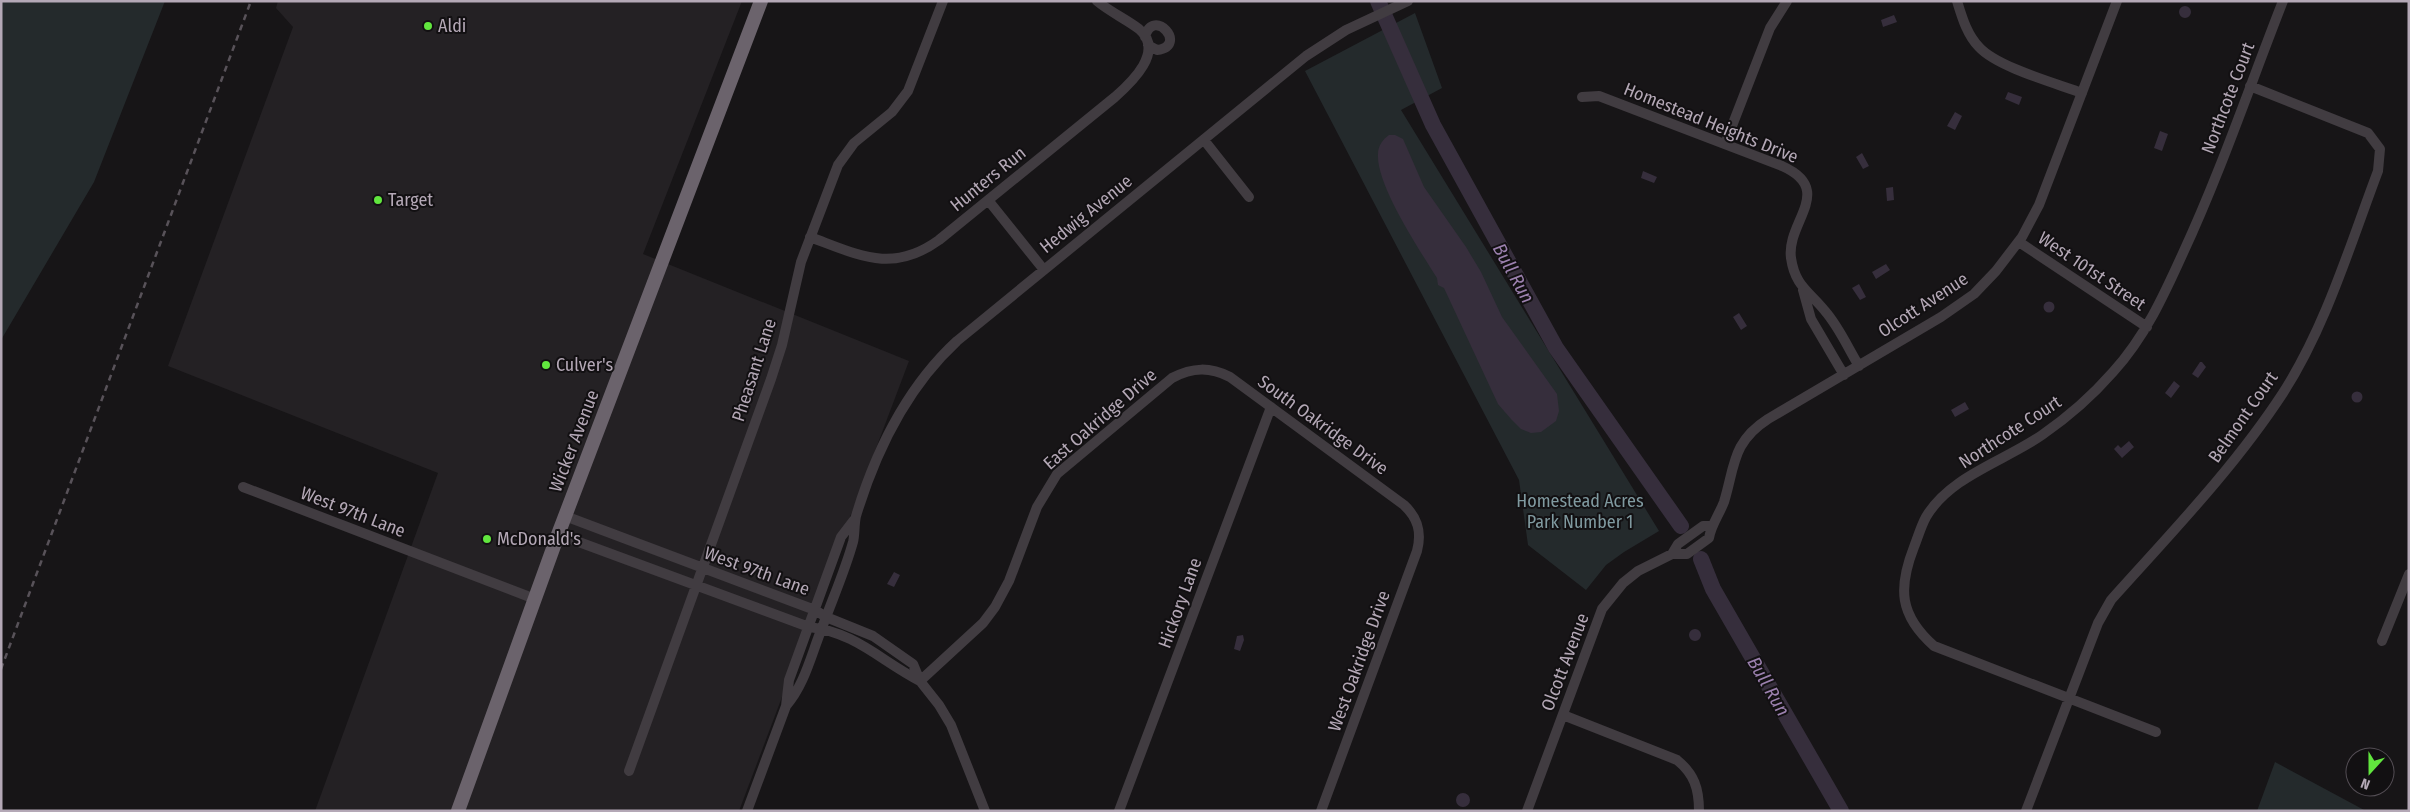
<svg xmlns="http://www.w3.org/2000/svg" width="2410" height="812" viewBox="0 0 2410 812" font-family="'Fira Sans Condensed',sans-serif">
<style>
.built{fill:#242124}
.green{fill:#242a2c}
.water{fill:#362e3c}
.lines{fill:none;stroke-linecap:round;stroke-linejoin:round}
.river{stroke:#362e3c;stroke-width:16}
.minor{stroke:#413c41;stroke-width:10}
.highway{stroke:#6b636c;stroke-width:14}
.rail{stroke:#585259;stroke-width:2.5;stroke-dasharray:6 5;stroke-linecap:butt}
.poi-dot{fill:#61e63e;stroke:#121012;stroke-width:2}
.labels{text-anchor:middle;stroke-width:4;stroke-linejoin:round;paint-order:stroke}
.poi-label{font-size:18px;fill:#b4a8b6;stroke:#121012;text-anchor:start}
.street-label{font-size:18px;fill:#b4a8b6;stroke:#121012}
.park-label{font-size:18px;fill:#809aa0;stroke:#121012}
.water-label{font-size:19px;font-style:italic;fill:#9c81af;stroke:#121012}
</style>
<rect width="100%" height="100%" fill="#171517"/>
<path class="built" d="M278,1h464l-99,253 266,107 -170,450h-424l123,-338 -270,-107 125,-339 -17,-19z"/>
<path class="green" d="M1,1h164l-71,181 -93,158z
M1415,13l27,75 -41,22 258,421 -35,21 -18,13 -20,25 -58,-45 -9,-65 -214,-409z
M2275,762l91,49h-109z"/>
<path class="water" d="M2179 12a6 6 0 1 1 12 0a6 6 0 1 1-12 0Z
M1894,15l3,7 -14,5 -2,-7z
M2008,92l14,5 -3,8 -14,-6z
M1955,112l7,4 -7,14 -8,-4z
M2160,131l8,3 -6,17 -8,-3z
M1389,135h6l8,4 21,48 42,60 15,25 21,45 55,77 2,17 -3,10 -15,11 -10,1 -10,-4 -10,-10 -13,-15 -54,-116 -6,-3 -1,-7c-17,-27 -61,-93 -59,-124 0,-8 5,-15 11,-19z
M1862,153l7,13 -6,3 -7,-12z
M1643,171l14,6 -3,6 -13,-5z
M1893,187l1,13 -7,1 -1,-13z
M1886,264l4,6 -14,9 -4,-7z
M1859,284l7,13 -6,3 -8,-12z
M2043.5 307a5.5 5.5 0 1 1 11 0a5.5 5.5 0 1 1-11 0Z
M1739,313l8,13 -6,4 -8,-13z
M2200,362h2l4,5 -8,11 -6,-4z
M2174,381l6,5 -9,12 -6,-5z
M2351.5 397a5.5 5.5 0 1 1 11 0a5.5 5.5 0 1 1-11 0Z
M1965,402l4,7 -14,8 -4,-7z
M2129,441l5,6 -12,11 -8,-9 4,-4 3,3z
M894,572l6,3 -6,12 -7,-3z
M1689 635a6 6 0 1 1 12 0a6 6 0 1 1-12 0Z
M1243,635l1,5 -4,11 -6,-2 3,-13z
M1456 800a7 7 0 1 1 14 0a7 7 0 1 1-14 0Z"/>
<g class="lines">
<path class="river" d="M1378,1l55,124 123,223 125,178
M1701,559l12,30 128,222"/>
<path class="minor" d="M1957,1c5,16 10,34 22,46 18,20 76,36 103,46
M1145,37c8,-31 44,9 12,13l-9,-5
M1582,97l17,-1 183,70c54,24 4,56 9,92 4,28 18,33 34,53 14,16 23,37 34,55
M1204,140l45,57
M1725,144l45,-116 17,-27
M988,200l56,70
M810,237c49,18 82,37 129,3l176,-143c17,-15 50,-46 24,-68 -13,-10 -29,-17 -42,-28
M2019,242l128,85
M1803,290l8,29 33,56
M243,487l292,112
M565,516l250,94 11,7 47,19 40,28 7,17 19,24 12,20 34,86
M559,532l9,6 241,89c46,5 72,34 111,54
M1672,554l6,-10 25,-18h8
M2382,641l27,-67
M920,681l63,-58 12,-16 14,-26 28,-74 20,-33 115,-96c21,-11 38,-11 58,-1l174,128c14,13 18,27 13,46l-96,260
M786,706c19,-22 25,-51 36,-78 10,-28 23,-57 31,-86 2,-8 1,-17 3,-26 20,-66 50,-128 101,-175l349,-285 40,-26 62,-29
M1563,715l114,45c17,14 22,28 22,51
M2156,732l-222,-86c-35,-31 -36,-58 -20,-99 4,-10 7,-21 12,-30 24,-41 79,-56 116,-82 26,-18 50,-39 71,-63 32,-35 51,-77 70,-119 38,-82 67,-168 100,-252
M629,771l142,-392 11,-34 19,-83 37,-97 16,-22 38,-31 16,-21 35,-90
M747,811l39,-105 3,-26 52,-143 13,-17
M1119,811l152,-404
M1527,811l75,-202 21,-26 15,-12 34,-17h15l22,-16c2,-13 10,-23 15,-36 11,-36 8,-60 44,-83l173,-102 33,-23 22,-23 26,-34 17,-32 78,-204
M2026,811l72,-188 13,-23c60,-67 123,-132 172,-207 43,-67 67,-148 95,-222l2,-22 -12,-16 -118,-47"/>
<path class="highway" d="M458,811l101,-279 202,-531"/>
<path class="rail" d="M1,669l250,-668"/>
</g>
<g class="poi-dot">
<circle cx="428" cy="26" r="5"/>
<circle cx="378" cy="200" r="5"/>
<circle cx="546" cy="365" r="5"/>
<circle cx="487" cy="539" r="5"/>
</g>
<g class="labels">
<g class="poi-label">
<text x="438" y="32">Aldi</text>
<text x="388" y="206">Target</text>
<text x="556" y="371">Culver's</text>
<text x="497" y="545">McDonald's</text>
</g>
<g class="street-label">
<text transform="translate(2228 98) rotate(-69)" y="6">Northcote Court</text>
<text transform="translate(1711 123) rotate(22)" y="6">Homestead Heights Drive</text>
<text transform="translate(988 179) rotate(-39)" y="6">Hunters Run</text>
<text transform="translate(1086 214) rotate(-39)" y="6">Hedwig Avenue</text>
<text transform="translate(2092 271) rotate(34)" y="6">West 101st Street</text>
<text transform="translate(1923 305) rotate(-33)" y="6">Olcott Avenue</text>
<text transform="translate(754 370) rotate(-72)" y="6">Pheasant Lane</text>
<text transform="translate(2243 417) rotate(-55)" y="6">Belmont Court</text>
<text transform="translate(1100 419) rotate(-41)" y="6">East Oakridge Drive</text>
<text transform="translate(1323 425) rotate(36)" y="6">South Oakridge Drive</text>
<text transform="translate(2010 432) rotate(-33)" y="6">Northcote Court</text>
<text transform="translate(574 441) rotate(-69)" y="6">Wicker Avenue</text>
<text transform="translate(353 512) rotate(21)" y="6">West 97th Lane</text>
<text transform="translate(757 571) rotate(20)" y="6">West 97th Lane</text>
<text transform="translate(1180 603) rotate(-70)" y="6">Hickory Lane</text>
<text transform="translate(1359 661) rotate(-70)" y="6">West Oakridge Drive</text>
<text transform="translate(1565 662) rotate(-69)" y="6">Olcott Avenue</text>
</g>
<g class="park-label">
<text x="1580" y="507">Homestead Acres<tspan x="1580" dy="21">Park Number 1</tspan></text>
</g>
<g class="water-label">
<text transform="translate(1514 273) rotate(61)" y="7">Bull Run</text>
<text transform="translate(1769 686) rotate(60)" y="7">Bull Run</text>
</g>
</g>
<rect width="2410" height="812" fill="none" stroke="#b4a8b6" stroke-width="5"/>
<g transform="translate(2370 772) rotate(201)"><circle r="24" fill="#121012" stroke="#534d54"/>
<path d="M0-4L9 19L0 12L-9 19Z" fill="#61e63e"/>
<text y="-8" font-size="14" font-weight="bold" text-anchor="middle" fill="#b4a8b6">N</text>
</g>
</svg>
